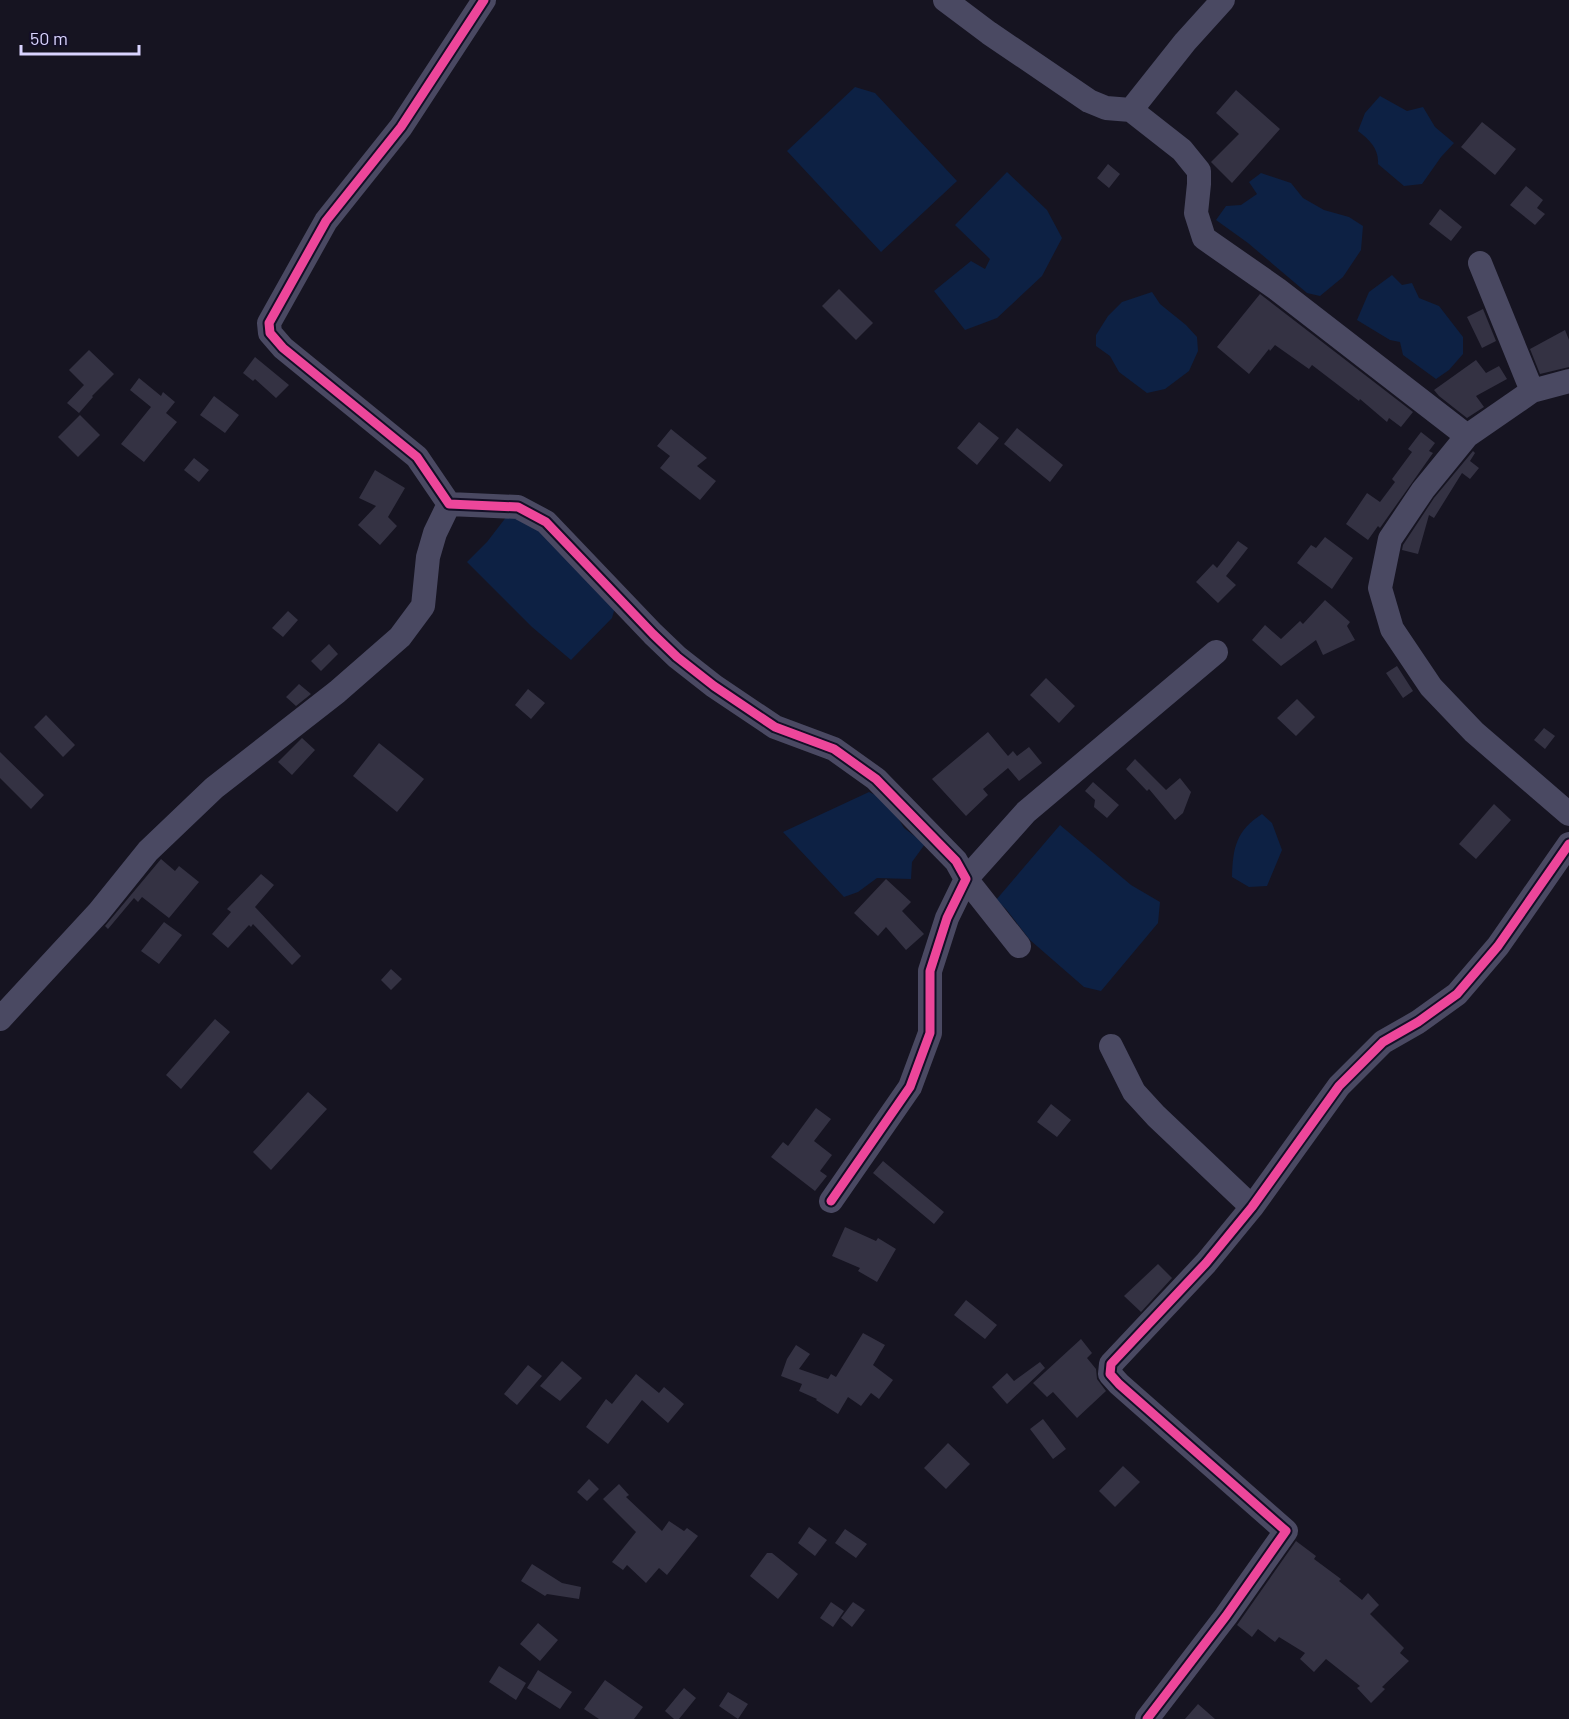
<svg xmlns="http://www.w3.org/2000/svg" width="1569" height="1719" viewBox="0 0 1569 1719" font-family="Barlow,sans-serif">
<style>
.water{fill:#0d2144}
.building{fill:#343243}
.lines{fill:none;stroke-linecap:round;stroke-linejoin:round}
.minor{stroke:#4a4962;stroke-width:24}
.cycleway-casing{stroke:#130f26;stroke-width:13}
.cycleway{stroke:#ed469a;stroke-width:9}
</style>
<rect width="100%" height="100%" fill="#161421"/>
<path class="water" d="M855,87l20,6 82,88 -76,71 -94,-101z
M1380,96l27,15 16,-4 12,20 19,16 -13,14 -19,27 -18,2 -26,-22c1,-15 -8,-24 -20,-33l7,-18z
M1007,172l40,38 15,28 -20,38 -45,42 -32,12 -31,-39 37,-30 14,8 5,-10 -35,-34z
M1261,173l30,10 12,15 21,12 25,7 14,9 -2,24 -18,27 -23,19 -13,-3 -59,-50 -32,-23 10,-14 15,-1 16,-11 -8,-12z
M1392,275l10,10 10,-2 7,15 20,8 24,31v17l-14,16 -13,9 -33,-24 -3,-13 -10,-2 -33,-20 12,-28z
M1152,292l8,12 26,21 11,12 1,14 -9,20 -24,18 -18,4 -28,-21 -9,-16 -14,-10v-11l12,-19 14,-14z
M507,516l27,7 82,81 -4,14 -41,42 -39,-33 -65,-65 20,-20z
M869,792l19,9 16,27 21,16 -13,18 -1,17 -34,-1 -19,14 -14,5 -61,-65z
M1262,814l10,9 10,27 -15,36 -18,1 -17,-10c1,-30 4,-46 30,-63z
M1060,825l71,60 29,17 -2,21 -57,68 -17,-4 -54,-47 -24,-31 -10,-9z"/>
<path class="building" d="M1236,90l44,39 -48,54 -21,-21 28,-28 -23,-21z
M1482,122l34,27 -21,26 -34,-28z
M1108,164l12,10 -11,14 -12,-10z
M1526,186l17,14 -6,8 8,6 -10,11 -25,-20z
M1440,209l22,18 -11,14 -22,-17z
M839,289l34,34 -17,17 -34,-34z
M1260,294l153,118 -12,15 -12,-9 -2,4 -27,-23 -1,2 -47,-36 -3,4 -34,-24 -5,6 -1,-2 -20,25 -32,-27z
M1483,309l13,32 -14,7 -15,-31z
M1565,330l4,10v27l-29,7 -10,-25z
M89,350l25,24 -22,22 1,1 -14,16 -12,-10 17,-18 -15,-15z
M255,357l34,28 -13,13 -21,-19 -2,2 -10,-8z
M1476,360l10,13 13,-7 8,13 -31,17 8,11 -17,11 -28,-22 -5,-6z
M139,378l22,18 2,-4 12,10 -9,11 11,9 -33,40 -23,-18 30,-37 -21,-17z
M214,396l25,19 -14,18 -25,-18z
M80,415l20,20 -22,22 -20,-20z
M979,422l20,16 -22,27 -20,-17z
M1017,428l46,37 -13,17 -46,-38z
M671,429l36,29 -10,8 19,15 -16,19 -40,-32 10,-12 -13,-10z
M1421,432l14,11 -6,8 4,2 -53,75 -2,-2 -10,14 -22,-16 21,-31 13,9 15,-20 -3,-3 20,-27 -4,-3z
M1473,451l2,2 -5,8 9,7 -9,11 -8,-6 -28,45 -5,-3 -11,39 -16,-4 1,-5 31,-47z
M194,458l15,12 -10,12 -15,-12z
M375,470l30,18 -17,29 9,9 -17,19 -22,-20 18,-19 -17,-8z
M1325,537l28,21 -21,31 -35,-26 14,-18 5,3z
M1238,541l10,7 -22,28 10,9 -18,18 -22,-21 17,-18 4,4z
M1325,600l25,22 -3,4 8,14 -32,15 -7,-15 -35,26 -29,-26 13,-15 16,14 19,-18 3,3z
M288,611l10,9 -15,17 -11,-9z
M329,644l9,10 -17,17 -10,-10z
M1397,666l16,25 -10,7 -17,-25z
M1046,678l29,28 -16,17 -29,-28z
M299,684l12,10 -15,12 -10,-9z
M528,689l17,14 -14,16 -16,-14z
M1297,699l18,18 -19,19 -19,-18z
M46,715l29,30 -12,12 -29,-30z
M1544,728l11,8 -10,13 -11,-9z
M988,732l20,24 5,-5 4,5 12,-9 13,16 -23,18 -11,-13 -25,21 5,6 -22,21 -34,-37z
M302,738l13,12 -23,25 -14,-13z
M379,743l45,36 -27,33 -44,-36z
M0,752l44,43 -13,14 -31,-31z
M1135,759l31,31 14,-12 11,14 -8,21 -8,7 -26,-31 -2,2 -21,-22z
M1093,782l26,23 -12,13 -13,-11 1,-7 -10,-9z
M1494,804l17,16 -35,39 -17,-15z
M161,859l14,12 4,-5 20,16 -30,36 -27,-21 -4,5 -4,-4 -26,31 -3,-3z
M261,874l13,11 -19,22 46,49 -9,9 -39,-41 -2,3 -2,-2 -21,23 -16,-14 19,-22 -4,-3z
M886,879l25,23 -9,9 22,23 -18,16 -20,-23 -8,9 -24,-23z
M164,922l18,13 -23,29 -18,-13z
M391,969l11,10 -11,11 -10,-10z
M215,1019l15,13 -49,57 -15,-14z
M308,1092l19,17 -56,61 -18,-18z
M1051,1104l20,16 -14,17 -20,-15z
M816,1108l15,11 -17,22 18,14 -12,16 7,5 -12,15 -44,-34 12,-15 5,4z
M883,1161l61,51 -10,12 -61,-51z
M845,1227l31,14 2,-3 18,11 -19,33 -19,-11 2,-3 -28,-12z
M1158,1264l14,14 -31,34 -17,-16z
M966,1300l31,25 -12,14 -31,-24z
M863,1333l22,12 -12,20 20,15 -14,19 -8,-6 -10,13 -13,-9 -10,17 -22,-14 1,-1 -18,-8 3,-7 -21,-8 6,-17 9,-14 14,9 -11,15 29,10 3,-5 5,3z
M1081,1339l11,14 -5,5 9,11 1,10 9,12 -29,27 -24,-26 -6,5 -14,-14z
M562,1361l20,17 -22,23 -20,-15z
M1040,1362l5,6 -38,36 -15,-17 15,-14 7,8z
M528,1365l14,11 -25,29 -13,-11z
M636,1374l23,19 5,-6 20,17 -16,19 -26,-23 -34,44 -22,-17 20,-28 6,5z
M1043,1419l23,30 -13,10 -23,-30z
M948,1443l22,21 -24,25 -22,-21z
M1123,1466l17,16 -25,25 -16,-16z
M589,1479l10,10 -12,12 -10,-9z
M619,1484l10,11 -3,2 36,34 7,-10 15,10 3,-3 11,8 -31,39 -8,-7 -13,15 -19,-18 -4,5 -11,-8 24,-30 -33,-33z
M809,1527l18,13 -12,16 -17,-13z
M845,1529l22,15 -11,14 -21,-15z
M1296,1541l20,15 -2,3 27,20 -2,2 23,19 6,-7 11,12 -9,9 34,34 -4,5 9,8 -27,26 3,2 -14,14 -14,-15 3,-2 -34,-27 -12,13 -14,-13 5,-6 -26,-16 -4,5 -17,-13 -6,8 -15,-12z
M767,1553h5l26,21 -20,25 -28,-23z
M532,1564l30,19 19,4 -2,12 -32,-5 -2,2 -24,-15z
M831,1602l13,9 -11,16 -13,-9z
M853,1602l12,8 -13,17 -11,-9z
M538,1623l20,17 -18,21 -20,-17z
M499,1666l27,17 -10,17 -27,-18z
M538,1670l34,22 -12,17 -33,-21z
M605,1680l38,27 -9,12h-35l-15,-10z
M684,1688l12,10 -17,21h-5l-9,-8z
M728,1692l20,12 -10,15 -19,-13z
M1198,1704l17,15h-30z"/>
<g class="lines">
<path class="minor" d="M484,0l-83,127 -75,94 -57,102 1,10 13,15 134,109 32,47 69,3 28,15 107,112 24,23 37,29 61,41 59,22 42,30 80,82 10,18 -19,39 -17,53v62l-20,54 -79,114
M945,0l44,33 100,68 17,7 25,2 54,-68 38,-42
M1131,110l51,40 17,21v13l-3,29 8,25 73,51 190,147
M1480,263l52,128
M1569,381l-37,10 -65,45 -44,54 -33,49 -10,49 12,41 39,58 43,45 95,82
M1019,946l-53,-67 60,-67 190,-160
M0,1019l98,-106 50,-62 66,-63 123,-96 63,-55 23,-31 5,-49 7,-24 14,-29
M1111,1046l23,46 22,24 96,91
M1147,1719l79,-103 60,-85 -167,-147 -9,-10 1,-10 95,-101 46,-56 87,-121 44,-44 35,-20 39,-28 41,-48 71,-102"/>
<defs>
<path id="cycleway" d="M484,0l-83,127 -75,94 -57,102 1,10 13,15 134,109 32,47 69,3 28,15 107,112 24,23 37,29 61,41 59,22 42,30 80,82 10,18 -19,39 -17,53v62l-20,54 -79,114
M1147,1719l79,-103 60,-85 -167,-147 -9,-10 1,-10 95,-101 46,-56 87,-121 44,-44 35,-20 39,-28 41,-48 71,-102"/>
</defs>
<use href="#cycleway" class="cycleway-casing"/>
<use href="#cycleway" class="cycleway"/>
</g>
<path d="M21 45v9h118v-9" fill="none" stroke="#d9d4ff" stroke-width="3"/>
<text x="30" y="45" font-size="18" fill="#d9d4ff" stroke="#130f26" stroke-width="4.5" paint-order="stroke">50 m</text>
</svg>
